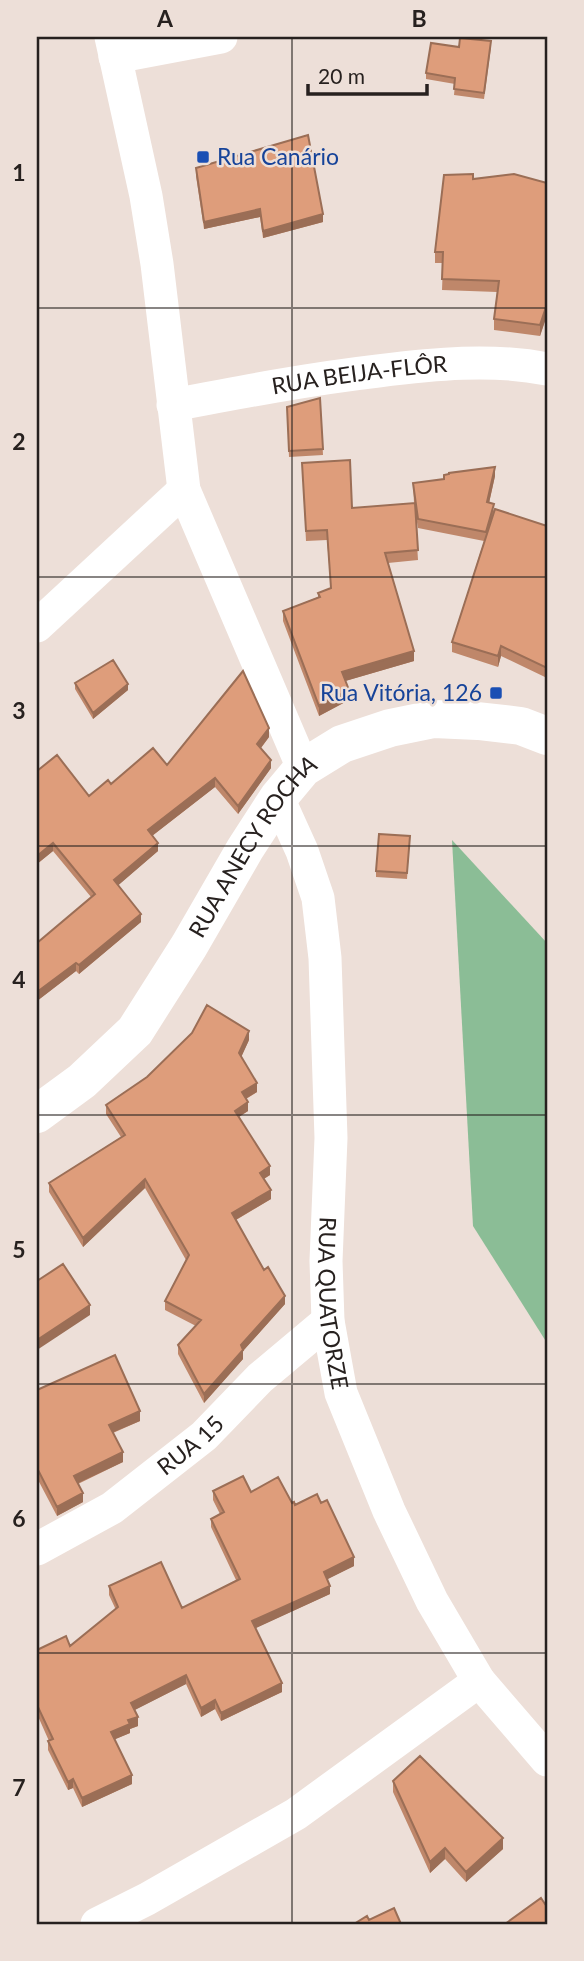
<svg xmlns="http://www.w3.org/2000/svg" width="584" height="1961" viewBox="0 0 584 1961" font-family="Lato,sans-serif">
<style>
.green{fill:#8bbd96}
.lines{fill:none;stroke-linecap:round;stroke-linejoin:round}
.minor{stroke:#fff;stroke-width:33}
.tertiary{stroke:#fff;stroke-width:38}
.wall{fill:#bf876a}
.shaded-wall{fill:#9b6e56}
.building{fill:#de9d7b;stroke:#9b6e56;stroke-width:2}
.grid{fill:none;stroke:#27211f;stroke-width:2;stroke-opacity:0.55}
.transit-dot{fill:#1a4fb4;stroke:#eddfd8;stroke-width:2.5}
.labels{text-anchor:middle;stroke-width:5;stroke-linejoin:round;paint-order:stroke}
.transit-label{font-size:23px;fill:#164399;stroke:#eddfd8;text-anchor:start}
.street-label{font-size:23px;fill:#27211f;stroke:#eddfd8}
.neatline{fill:none;stroke:#27211f;stroke-width:2.5}
.grid-label{font-size:23px;text-anchor:middle;font-weight:bold;fill:#27211f}
</style>
<rect width="100%" height="100%" fill="#eddfd8"/>
<path class="green" d="M452,840l95,103v400l-74,-117z"/>
<g class="lines">
<g class="minor">
<path d="M111,37l35,159 11,68 27,226 119,278"/>
<path d="M115,57l106,-20"/>
<path id="s1" d="M173,405c68,-13 136,-26 205,-34 55,-7 114,-13 169,-2"/>
<path d="M37,626l147,-136"/>
<path id="s2" d="M278,798l24,53 16,47 7,60 6,180 -5,123 2,60 13,72 48,118 43,90 47,80 68,79"/>
<path id="s3" d="M37,1549l75,-41 92,-72 56,-58 68,-57"/>
<path d="M97,1924l50,-25 149,-85 183,-133"/>
</g>
<path class="tertiary" id="s4" d="M37,1114l45,-33 53,-50 54,-85 56,-97 33,-51 25,-30 39,-24 48,-16 44,-9 44,2 43,5 26,10"/>
</g>
<path class="wall" d="M459,47h32l-7,52 -30,-4 1,-11 -29,-5v-6z
M196,168l127,54 -60,16 -3,-21 -56,12 -8,-53z
M473,179l74,4v132l-7,21 -46,-6v-11l3,-27 -55,-2 1,-27h-8v-11z
M320,398l3,57 -34,2 -2,-50z
M302,463l50,45 62,-5 -1,-20 82,-7 -6,27 5,8 53,15v152l-46,-22 -3,11 -46,-15v-10l32,-101 -66,-13 -3,-18 3,50 -30,3 26,98 -69,20 4,19 -30,16 -36,-95v-10l35,-14v-4l13,-4 -4,-49 -21,1z
M75,683l53,7 -35,29 -18,-30z
M269,737l-8,11 10,20 -33,46 -23,-27 -63,49 6,15 -40,34 23,37 -62,52 -3,-3 -39,30v-58l54,-46 -38,-46 -16,13v-93l52,25 22,-12 56,-19z
M410,836l-3,43 -31,-2v-6z
M249,1040l-8,17 16,35 -11,7 2,12 -9,6 31,58 -6,4 7,20 -35,21 28,50 21,34 -42,47v8l-39,44 -26,-49v-9l18,-19 -31,-16v-9l21,-41 -41,-72 -62,59 -34,-55v-9l72,-46 -15,-23v-9z
M37,1390l103,31 -27,12 10,29 -45,22 5,18 -26,14 -20,-38z
M213,1491l38,1 44,13 26,-2 33,63 -27,13 3,15 -75,34 27,64 -61,29 -6,-12 -14,8 -15,-33 -52,26 4,16 -8,3v4l-15,6 17,45 -50,23 -9,-19 -5,2 -20,-40v-9h1l-12,-27v-64l33,-4 46,-36 -7,-15v-9l73,22 54,-28 -25,-53v-8l9,-5 -7,-14z
M393,1781l110,68 -37,33 -21,-23 -15,14 -37,-81z"/>
<path class="shaded-wall" d="M260,209v8l-56,12v-7z
M323,214v8l-60,16v-7z
M547,304v11l-7,21v-11z
M495,467v9l-8,36v-10z
M501,646v10l-3,11v-11z
M414,651v10l-72,21v-10z
M128,684v6l-35,29v-6z
M349,690v10l-30,16v-10z
M269,728v9l-12,16v-9z
M271,760v8l-33,46v-8z
M215,778v9l-67,52v-9z
M53,843v8l-16,13v-8z
M158,843v8l-44,38v-9z
M141,914v8l-62,52v-9z
M76,963v8l-39,30v-9z
M249,1031v9l-10,22v-9z
M257,1083v9l-15,9v-9z
M248,1102v9l-13,8v-8z
M270,1166v9l-10,6v-8z
M145,1179v9l-62,59v-9z
M271,1190v9l-39,23v-9z
M285,1296v8l-42,47v8l-39,44v-9l37,-49z
M90,1305v10l-53,35v-10z
M140,1411v10l-31,13v-9z
M123,1452v10l-49,23v-9z
M83,1493v9l-26,14v-9z
M354,1557v9l-30,15v-9z
M330,1586v8l-78,36v-9z
M186,1675v9l-55,28v-9z
M282,1683v9l-61,29v-8z
M215,1700v9l-14,8v-9z
M138,1717v9l-8,3v4l-19,8v-9l17,-12z
M132,1775v9l-50,23v-9z
M73,1779v9l-5,2v-8z
M503,1838v11l-37,33v-10z
M445,1848v11l-15,14v-11z"/>
<path class="building" d="M460,38l31,3 -7,52 -30,-4 1,-11 -29,-5 5,-30 28,4z
M308,135l15,79 -60,17 -3,-22 -56,13 -8,-54z
M473,174v5l41,-5 33,9v121l-7,21 -46,-6 5,-38 -57,-2 1,-27h-8l9,-77z
M320,398l3,51 -34,2 -2,-44z
M350,460l2,48 63,-5 3,47 -33,3 29,98 -72,21 7,18 -30,16 -36,-95 37,-14 -2,-4 13,-5 -4,-58 -21,1 -4,-68z
M495,467l-8,35 7,2 -8,28 -68,-13 -5,-36 31,-4v-4l5,-1v-1z
M495,509l52,17v142l-46,-22 -3,10 -46,-14z
M113,660l15,24 -35,29 -18,-30z
M243,671l26,57 -12,16 14,16 -33,46 -23,-28 -67,52 10,13 -44,37 27,34 -62,51 -3,-2 -39,29v-49l58,-49 -42,-51 -16,13v-85l20,-16 32,41 19,-16 3,4 42,-36 14,17z
M379,834l31,2 -3,37 -31,-2z
M207,1005l42,26 -10,22 18,30 -15,9 6,10 -13,9 35,55 -10,7 11,17 -39,23 32,57 4,-3 17,29 -44,49 2,5 -39,44 -26,-49 23,-25 -36,-19 24,-46 -44,-76 -62,59 -34,-55 76,-48 -19,-30 41,-28 45,-44z
M63,1264l27,41 -53,35v-59z
M115,1355l25,56 -31,14 14,27 -49,24 9,17 -26,14 -20,-39v-78z
M243,1476l8,16 27,-15 14,26 2,-1 1,3 22,-11 4,9 6,-3 27,57 -30,15 6,14 -78,35 30,62 -61,30 -6,-13 -14,8 -15,-33 -55,28 7,14 -10,3 2,4 -19,8 21,43 -50,23 -9,-19 -5,3 -20,-41 5,-2 -16,-34v-55l29,-14 4,10 48,-39 -9,-21 52,-24 21,46 58,-29 -29,-60 13,-7 -11,-21z
M420,1756l83,82 -37,34 -21,-24 -15,14 -37,-81z
M541,1898l6,9v17h-42z
M394,1908l7,16h-47l13,-8 2,4z"/>
<path class="grid" d="M292,37v1887M37,308h510M37,577h510M37,846h510M37,1115h510M37,1384h510M37,1653h510"/>
<g class="transit-dot">
<rect x="196" y="150" width="14" height="14" rx="3.5"/>
<rect x="489" y="686" width="14" height="14" rx="3.5"/>
</g>
<g class="labels">
<g class="transit-label">
<text x="217" y="165">Rua Canário</text>
<text x="482" y="701" text-anchor="end">Rua Vitória, 126</text>
</g>
<g class="street-label">
<text dy="8" stroke="none"><textPath href="#s1" startOffset="189">RUA BEIJA-FLÔR</textPath></text>
<text dy="8" stroke="none"><textPath href="#s4" startOffset="348">RUA ANECY ROCHA</textPath></text>
<text dy="8" stroke="none"><textPath href="#s2" startOffset="514">RUA QUATORZE</textPath></text>
<text dy="8" stroke="none"><textPath href="#s3" startOffset="186">RUA 15</textPath></text>
</g>
</g>
<rect width="584" height="1961" fill="none" stroke="#eddfd8" stroke-width="77"/>
<path d="M308 84v10h119v-10" fill="none" stroke="#27211f" stroke-width="3.5"/>
<text x="318" y="84" font-size="21" fill="#27211f" stroke="#eddfd8" stroke-width="5" paint-order="stroke">20 m</text>
<rect x="38" y="38" width="508" height="1885" class="neatline"/>
<g class="grid-label">
<text x="165" y="27">A</text>
<text x="419" y="27">B</text>
<text x="19" y="181">1</text>
<text x="19" y="450">2</text>
<text x="19" y="719">3</text>
<text x="19" y="988">4</text>
<text x="19" y="1258">5</text>
<text x="19" y="1527">6</text>
<text x="19" y="1796">7</text>
</g>
</svg>
